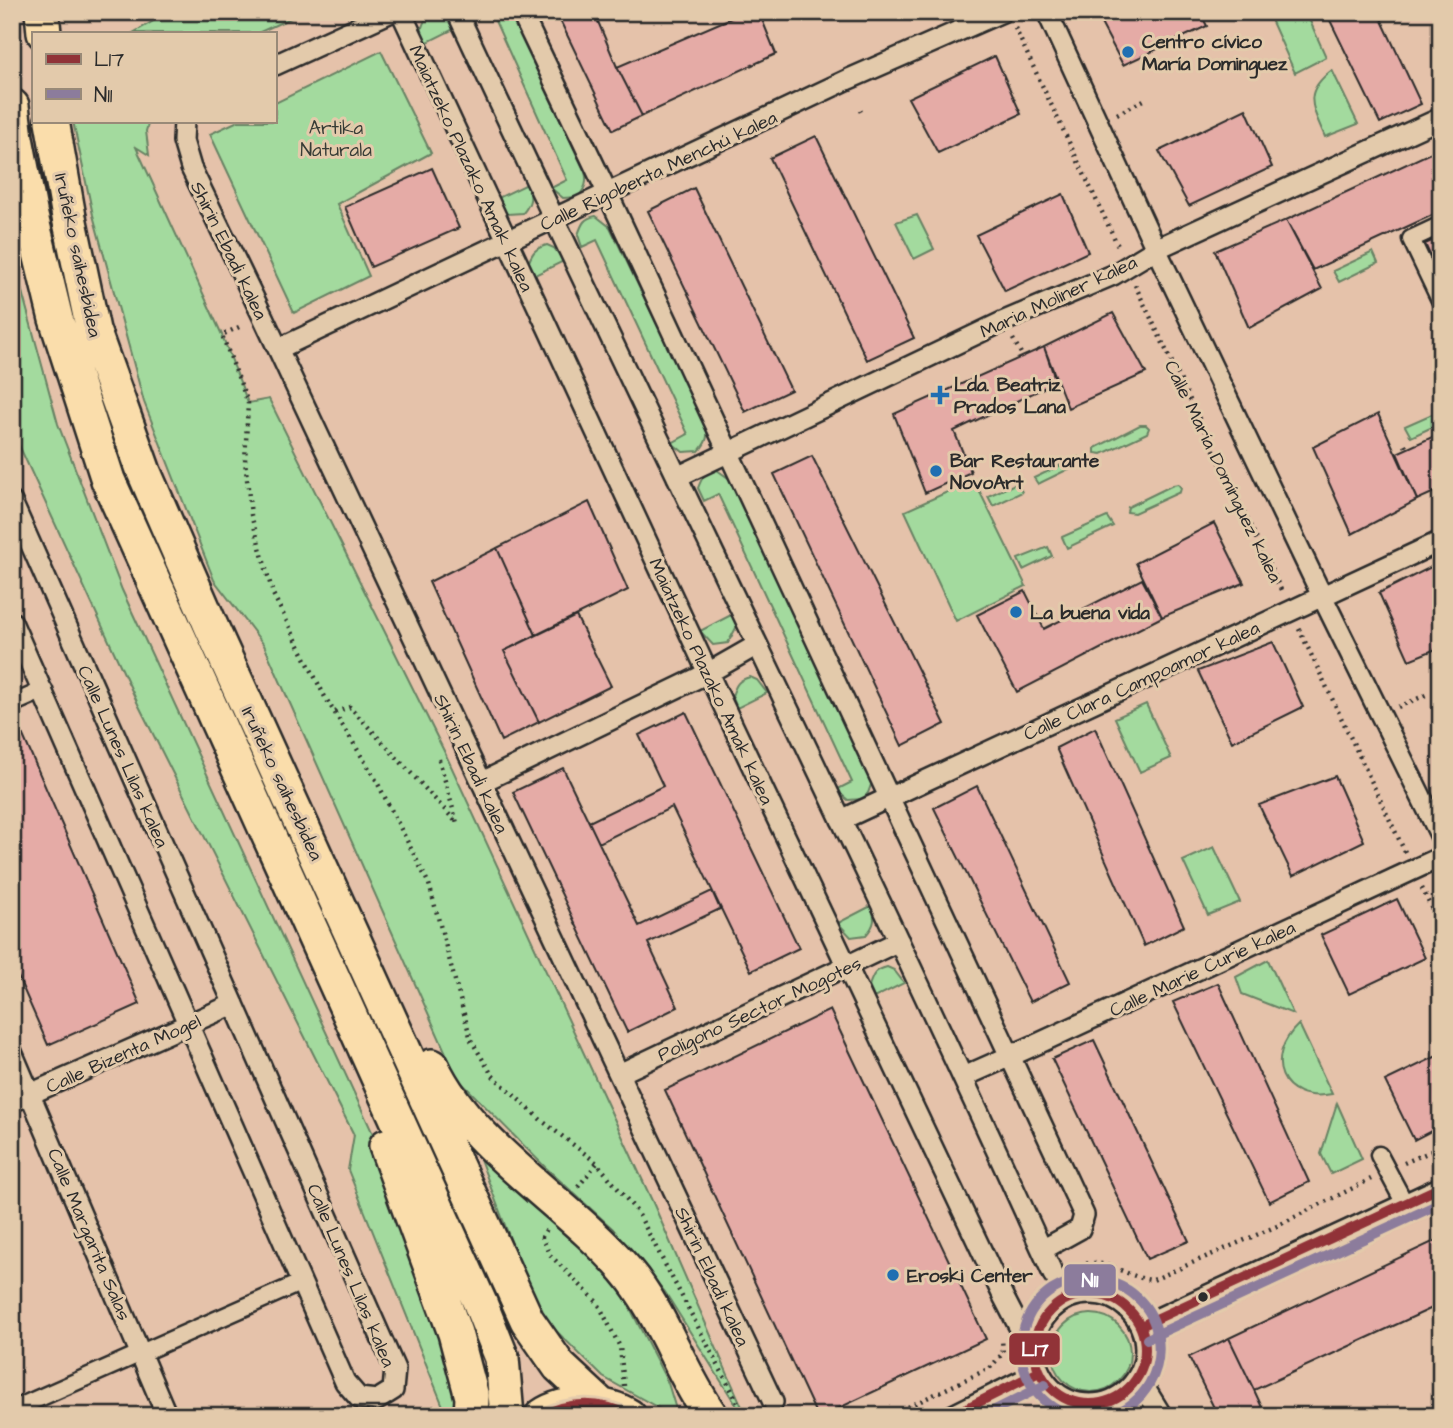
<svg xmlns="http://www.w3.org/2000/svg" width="1453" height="1428" viewBox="0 0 1453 1428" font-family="'Architects Daughter',sans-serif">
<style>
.green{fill:#a3da9e;stroke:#678264;stroke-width:2}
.building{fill:#e5aba6;stroke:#2b2b2b;stroke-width:2}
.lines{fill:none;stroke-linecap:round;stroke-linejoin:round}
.pedestrian-casing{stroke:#2b2b2b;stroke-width:21}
.minor-casing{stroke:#2b2b2b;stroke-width:24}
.trunk-casing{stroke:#2b2b2b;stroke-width:38}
.path{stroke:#2b2b2b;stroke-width:4.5;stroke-dasharray:2 5;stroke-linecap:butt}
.pedestrian{stroke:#e3caab;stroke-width:16}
.minor{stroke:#e3caab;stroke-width:19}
.trunk{stroke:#faddab;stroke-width:33}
.bus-1-casing{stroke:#e3caab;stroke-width:16}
.bus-2-casing{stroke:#e3caab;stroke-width:16}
.bus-1{stroke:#913338;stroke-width:10}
.bus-2{stroke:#8c7c9c;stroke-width:10}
.poi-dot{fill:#1f6fb2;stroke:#e3caab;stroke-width:2.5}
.bus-dot{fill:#2b2b2b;stroke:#e3caab;stroke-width:2.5}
.labels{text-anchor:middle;stroke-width:6;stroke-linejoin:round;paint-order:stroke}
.poi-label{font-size:19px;font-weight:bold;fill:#2b2b2b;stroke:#e3caab;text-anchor:start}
.park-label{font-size:19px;fill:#373c36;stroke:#e3caab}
.street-label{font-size:19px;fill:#2b2b2b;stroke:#e3caab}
.line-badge{stroke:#e3caab;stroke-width:2.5}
.badge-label{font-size:19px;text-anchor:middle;font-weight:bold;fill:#fff}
</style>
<rect width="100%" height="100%" fill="#e5c2aa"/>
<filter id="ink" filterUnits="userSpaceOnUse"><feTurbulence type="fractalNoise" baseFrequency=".0143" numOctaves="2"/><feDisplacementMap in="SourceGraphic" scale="14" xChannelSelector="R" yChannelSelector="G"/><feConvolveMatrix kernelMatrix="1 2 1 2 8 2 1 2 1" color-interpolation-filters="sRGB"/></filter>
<g filter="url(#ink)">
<path class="green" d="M169,12h135l-46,21h-125z
M438,12l8,3 10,13 -30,15 -5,-12c3,-11 5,-16 17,-19z
M491,12h19l75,160c3,10 0,17 -7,25l-15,1 -12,-10 16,-8z
M1270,12h36l20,45 -31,16 -27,-60z
M381,51l50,102 -94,51 32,72 -75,37 -84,-179 28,-13h37v-18z
M1332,70l26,54 -33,13c-13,-31 -23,-44 7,-67z
M73,121h76l-3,10 3,24 -13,-8 86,188 26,68 21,-4 176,354 209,452 92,211h-3l-78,-124 -52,-63 -68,-62 -88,-89 -193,-433 -50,-65 -70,-178 -51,-187z
M527,184c5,12 5,18 -4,29l-16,1 -13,-14z
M917,215l17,34 -20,10 -18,-37z
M596,216l14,11 96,199c3,11 0,17 -7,25l-16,1 -11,-9 16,-9 -91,-194 -15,7 -4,-12c4,-12 6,-17 18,-19z
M547,245l7,3 10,13 -31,15 -5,-12c4,-11 7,-16 19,-19z
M1373,252l5,11 -39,19 -6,-11z
M12,255l46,169 64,166 252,546 87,260 -1,20h-13l-99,-246 6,-35 -216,-431 -126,-274z
M1441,410v13l-30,14 -6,-11z
M1140,425h6l3,3 -2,5 -45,21 -7,-1v-5z
M1078,457l3,6 -43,21 -4,-6z
M717,470l14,10 141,302 -4,11 -5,6 -15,1 -12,-10 16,-8 -134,-288 -14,7 -6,-13c4,-11 7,-16 19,-18z
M974,480l52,106 -70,35 -51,-110z
M1017,483l5,9 -29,14 -5,-10z
M1178,484l3,4 -1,4 -46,21 -7,-1 1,-5 45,-22z
M1107,517l6,9 -46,22 -5,-11z
M1048,547l4,9 -29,14 -5,-11z
M733,614l4,12 -9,17 -15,2 -13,-14z
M750,677l7,3 10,13 -30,15 -5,-12c4,-12 6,-16 18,-19z
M1146,704l25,54 -31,14 -25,-54z
M1214,847l26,55 -32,13 -25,-54z
M871,906c5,13 4,19 -5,29l-15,2 -13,-14z
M1268,960l25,54 -51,-20 -6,-17z
M887,967l7,3 10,13 -30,15 -5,-12c4,-12 6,-16 18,-19z
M1299,1024l33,70c-52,10 -69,-36 -33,-70z
M1337,1103l25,56 -31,15 -10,-20z
M477,1151l99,81 45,58 47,93 10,33h-5l-70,-39 -65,-64z
M1052 1353a39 39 0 1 1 78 0a39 39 0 1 1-78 0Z"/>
<path class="building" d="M556,12h38l23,55 25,49 -29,14z
M745,12h14l17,42 -134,62 -25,-49z
M1095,12h105l7,14 -84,39z
M1326,12h52l43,92 -41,19z
M995,56l26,58 -83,39 -30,-55z
M1246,109l26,58 -83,39 -30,-55z
M816,136l98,202 -47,22 -97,-202z
M1441,148v63l-128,59 -27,-50z
M432,168l27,60 -88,39 -26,-60z
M694,188l97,202 -46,22 -97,-201z
M1063,194l25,58 -83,39 -29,-56z
M1286,220l36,69 -73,39 -34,-77z
M1441,237v42l-16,-35z
M1113,313l33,60 -78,35 -24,-61z
M1044,347l12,35 -102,49 17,41 -46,21 -31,-79z
M1378,414l39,86 -65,34 -39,-87z
M1441,433v56l-24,11 -20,-47z
M812,456l133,268 -43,22 -128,-272z
M589,502l39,88 -92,45 -39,-87z
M1214,523l30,60 -82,34 -26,-54z
M497,548l39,87 -32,16 35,71 -38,19 -72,-159z
M1441,562v85l-32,13 -30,-67z
M1142,579l20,38 -145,75 -40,-77 48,-24 19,38z
M576,616l35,70 -72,36 -35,-71z
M1273,642l30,65 -71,35 -34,-71z
M686,712l113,236 -48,23 -79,-164 -73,36 -10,-21 74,-36 -24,-51z
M1095,728l89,198 -40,20 -88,-198z
M21,731l119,273 -92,41 -36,-82v-228z
M563,768l76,158 73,-35 8,18 -72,34 30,64 -51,25 -114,-240z
M1335,776l29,65 -71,35 -34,-71z
M977,786l93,196 -40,20 -96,-194z
M1397,899l28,59 -76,36 -28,-59z
M1218,983l91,199 -40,20 -96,-200z
M830,1010l156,329 -164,77h-5l-152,-326z
M1094,1040l95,201 -42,18 -95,-200z
M1441,1054v72l-27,14 -29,-59z
M1441,1238v66l-187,86 -25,-52z
M1229,1338l25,52 12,26h-48l-29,-59z"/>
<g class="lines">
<defs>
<path id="pedestrian" d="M1441,225l-30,14 30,63
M12,704l32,-14
M1379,1155l26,49
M12,1410l290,-128"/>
<path id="minor" d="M401,12l307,661 296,625 14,27 16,20
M457,12c192,414 396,822 585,1238l11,24 16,23
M521,12l87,182 476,1021 -4,14 -38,21
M1047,12l109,237 166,347 119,241
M275,65l116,-53
M184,121l-1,20 8,27 72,149 510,1085
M278,349l571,-270 153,-67
M677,477l325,-155 111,-47 43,-26 285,-131
M12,502l383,867 -2,21 -16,10 -18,-2 -14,-16 -333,-760
M482,782l226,-109 49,-28
M841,820l600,-279
M12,1052l155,364
M619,1074l280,-133
M963,1077l72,-32 406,-188
M12,1102l222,-98
M1035 1349a55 55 0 1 1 110 0a55 55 0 1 1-110 0Z
M1141,1326l300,-139
M1138,1377l24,39
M951,1416l88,-44"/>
<path id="trunk" d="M42,12l2,21
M12,106l4,32 15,78 25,103 52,161 372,823 22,55 5,58
M52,121l17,96 24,113 51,142 67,154 316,694 32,46 43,40
M432,1066c38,81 134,135 193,203 37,43 53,100 86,147
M386,1146l69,187 17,64 -1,19
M542,1416c24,-16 64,-15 87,0"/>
</defs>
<use href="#pedestrian" class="pedestrian-casing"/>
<use href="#minor" class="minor-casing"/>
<use href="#trunk" class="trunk-casing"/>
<path class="path" d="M1015,28l104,220
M860,110l3,6
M1117,114l27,-14
M1135,285l147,307
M239,327l-17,8 26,68 -3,58 6,54 22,79 52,103 50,81 54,106 42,156 21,35 49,45 56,43 41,50 107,203
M1013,339l10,18
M1405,445l2,4
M1299,629l106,223
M1398,707l28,-12
M335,712l15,-5 107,116 -19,-67
M1422,888l19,41
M1404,1163l37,-16
M578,1187l19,-24
M546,1230l-4,7 8,18 48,48 22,44 4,39
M1073,1268c5,-1 12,-5 17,-5 22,-1 42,16 63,17l124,-54 94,-47
M415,1416l20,-9
M889,1416l101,-48 13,-15 -1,-14"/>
<use href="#pedestrian" class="pedestrian"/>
<use href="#minor" class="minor"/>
<use href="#trunk" class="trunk"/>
<defs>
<path id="bus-1" d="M1035 1349a55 55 0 1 1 110 0a55 55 0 1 1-110 0Z
M1141,1326l300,-139
M542,1416c28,-15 59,-15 87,0
M951,1416l88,-44"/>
<path id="bus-2" d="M1147,1339l294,-136
M983,1416l62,-31
M1071,1416c-76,-26 -61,-136 19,-136 80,0 95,110 19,136"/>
</defs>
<use href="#bus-1" class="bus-1-casing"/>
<use href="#bus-2" class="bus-2-casing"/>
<use href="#bus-1" class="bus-1"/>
<use href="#bus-2" class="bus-2"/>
</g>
</g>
<g class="poi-dot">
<circle cx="1128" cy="52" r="7"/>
<path d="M936.5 384.5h7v7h7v7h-7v7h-7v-7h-7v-7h7z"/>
<circle cx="936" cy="471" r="7"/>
<circle cx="1016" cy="612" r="7"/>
<circle cx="893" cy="1275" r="7"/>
</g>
<circle class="bus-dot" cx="1203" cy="1297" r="6"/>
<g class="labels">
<g class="poi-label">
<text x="1142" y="48">Centro cívico<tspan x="1142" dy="22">María Dominguez</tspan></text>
<text x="954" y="391">Lda. Beatriz<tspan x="954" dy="22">Prados Lana</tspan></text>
<text x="950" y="467">Bar Restaurante<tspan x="950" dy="22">NovoArt</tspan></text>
<text x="1030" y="619">La buena vida</text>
<text x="907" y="1282">Eroski Center</text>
</g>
<g class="park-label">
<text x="336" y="134">Artika<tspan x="336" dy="22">Naturala</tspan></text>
</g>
<g class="street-label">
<text transform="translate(472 168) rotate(65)" y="7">Maiatzeko Plazako Amak kalea</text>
<text transform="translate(658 170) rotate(-25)" y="7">Calle Rigoberta Menchú kalea</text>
<text transform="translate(230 250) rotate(64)" y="7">Shirin Ebadi kalea</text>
<text transform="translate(79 255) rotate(78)" y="7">Iruñeko saihesbidea</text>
<text transform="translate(1058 296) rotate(-25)" y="7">Maria Moliner kalea</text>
<text transform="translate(1224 471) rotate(64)" y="7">Calle María Domínguez kalea</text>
<text transform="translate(1141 680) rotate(-25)" y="7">Calle Clara Campoamor kalea</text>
<text transform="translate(712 681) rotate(65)" y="7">Maiatzeko Plazako Amak kalea</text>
<text transform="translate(124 756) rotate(66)" y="7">Calle Lunes Lilas kalea</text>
<text transform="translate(472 763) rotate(65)" y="7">Shirin Ebadi kalea</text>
<text transform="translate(283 783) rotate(65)" y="7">Iruñeko saihesbidea</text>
<text transform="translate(1202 968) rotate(-25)" y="7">Calle Marie Curie kalea</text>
<text transform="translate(759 1008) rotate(-25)" y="7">Polígono Sector Mogotes</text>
<text transform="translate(123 1053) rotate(-24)" y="7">Calle Bizenta Mogel</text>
<text transform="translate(90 1234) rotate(67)" y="7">Calle Margarita Salas</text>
<text transform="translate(352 1275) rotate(67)" y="7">Calle Lunes Lilas kalea</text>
<text transform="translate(713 1276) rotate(65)" y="7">Shirin Ebadi kalea</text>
</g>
</g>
<g class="line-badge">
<rect x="1063" y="1263" width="54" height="34" rx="7" fill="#8c7c9c"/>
<rect x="1008" y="1332" width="53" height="34" rx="7" fill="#913338"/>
</g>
<g class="badge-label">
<text x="1090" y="1287">N11</text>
<text x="1035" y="1356">L17</text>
</g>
<rect width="1453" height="1428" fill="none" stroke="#e3caab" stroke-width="42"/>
<rect x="21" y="21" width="1411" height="1386" fill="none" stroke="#2b2b2b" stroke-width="2.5" filter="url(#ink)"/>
<rect x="32" y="32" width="245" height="91" fill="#e3caab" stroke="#998a78" stroke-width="2"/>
<rect x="46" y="54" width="35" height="10" fill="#913338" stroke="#998a78" stroke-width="2"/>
<text x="94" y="66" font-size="21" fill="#2b2b2b">L17</text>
<rect x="46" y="89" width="35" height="10" fill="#8c7c9c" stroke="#998a78" stroke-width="2"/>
<text x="94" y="102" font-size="21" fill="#2b2b2b">N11</text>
</svg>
